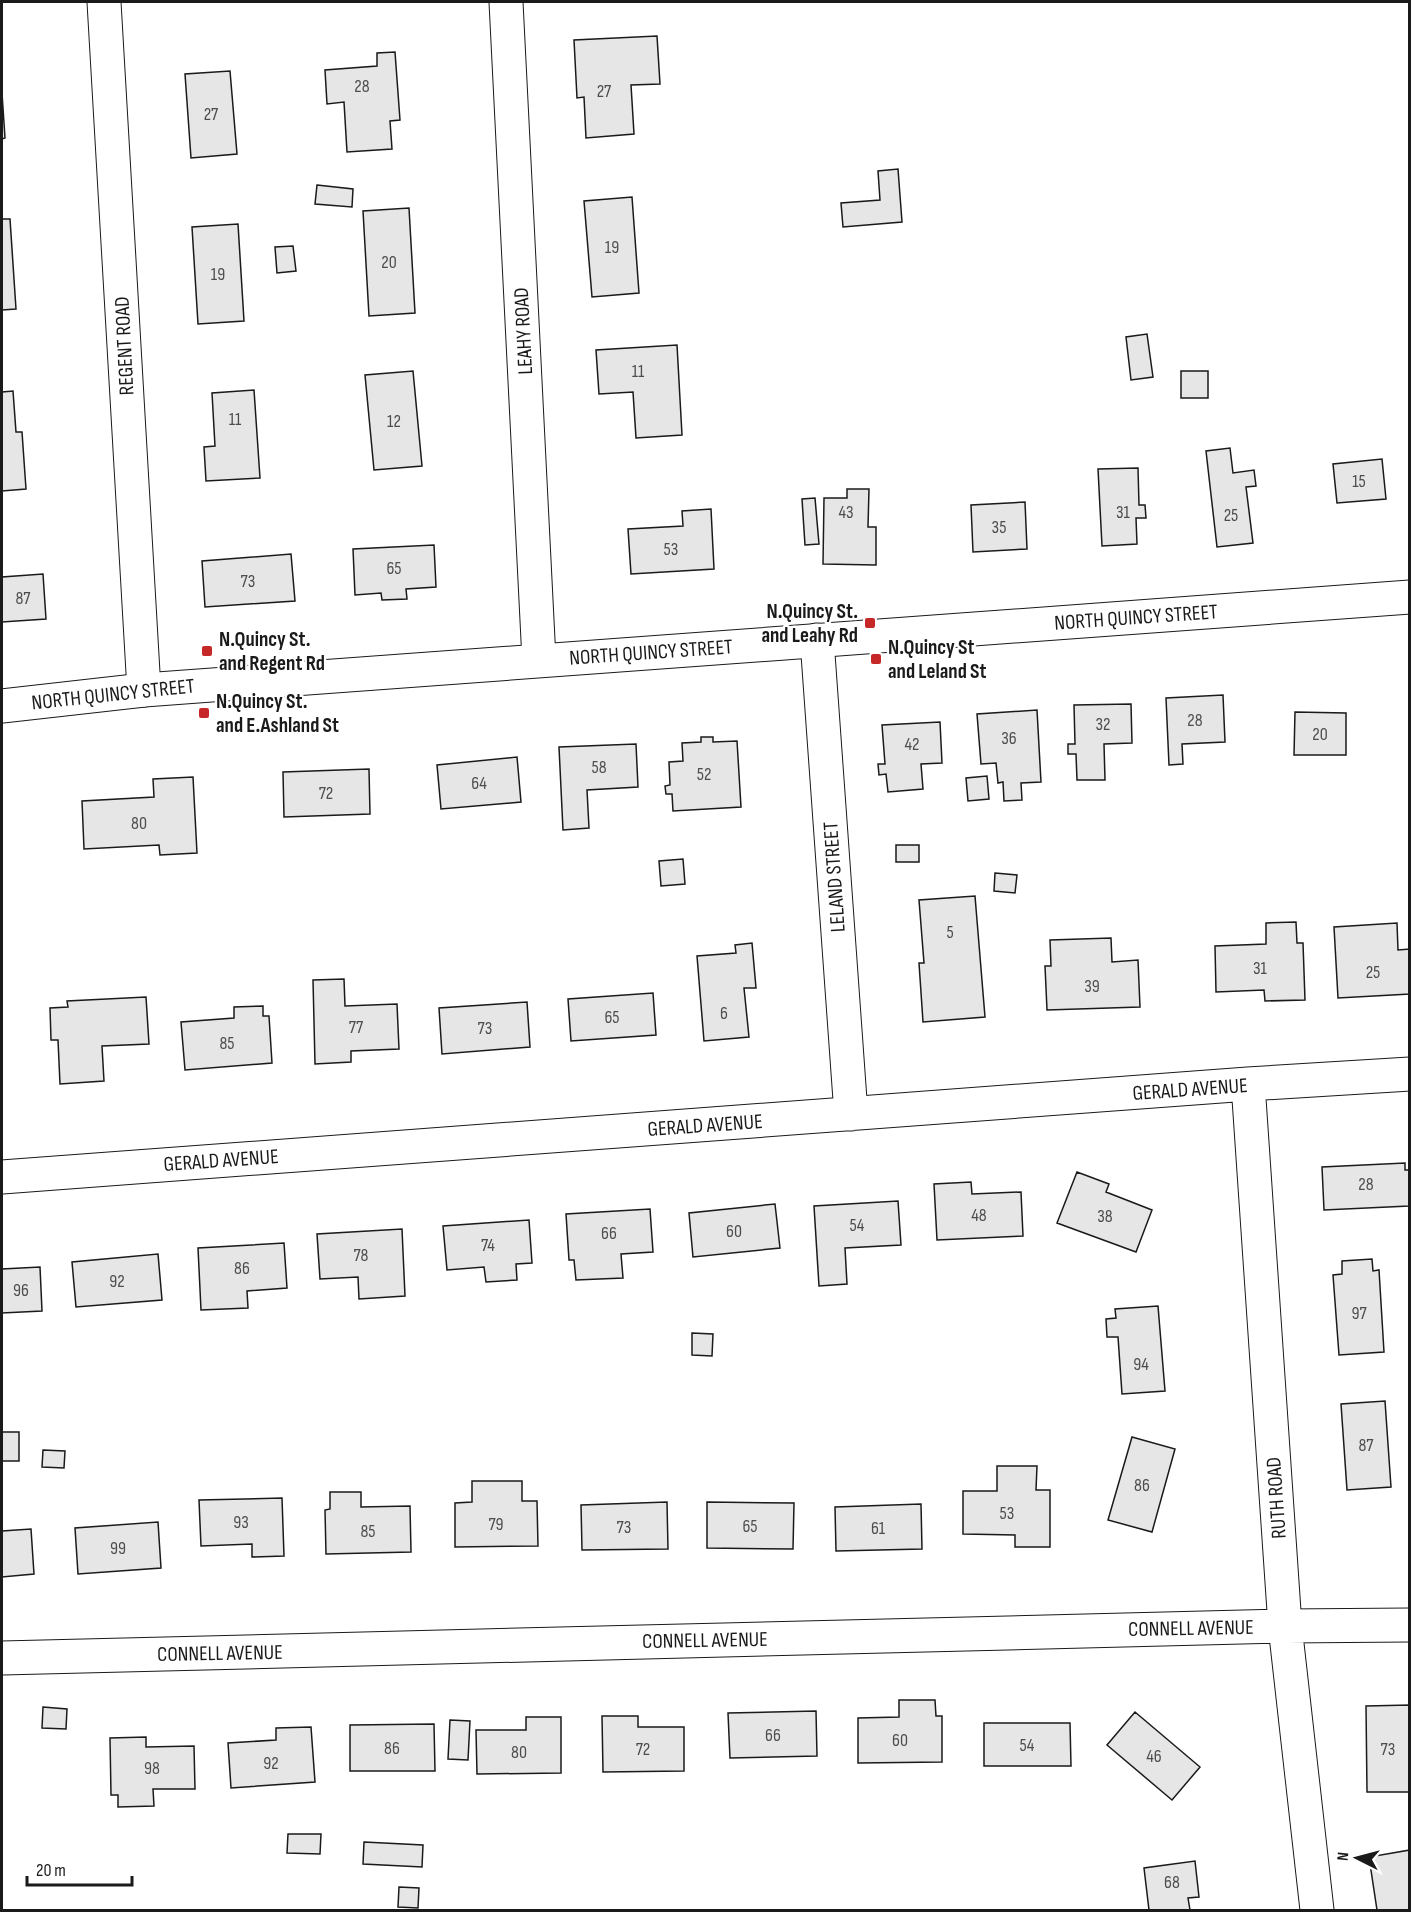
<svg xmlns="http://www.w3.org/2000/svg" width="1411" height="1912" viewBox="0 0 1411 1912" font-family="'Sofia Sans Condensed',sans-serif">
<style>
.building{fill:#e6e6e6;stroke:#1a1a1a;stroke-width:1.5}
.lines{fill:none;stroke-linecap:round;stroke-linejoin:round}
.minor-casing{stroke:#1a1a1a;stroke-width:35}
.major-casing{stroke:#1a1a1a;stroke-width:35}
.minor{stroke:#fff;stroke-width:33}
.major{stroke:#fff;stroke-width:33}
.poi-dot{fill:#c62828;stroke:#fff;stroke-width:2}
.labels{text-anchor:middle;stroke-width:4.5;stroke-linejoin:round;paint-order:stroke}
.number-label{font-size:18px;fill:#4d4d4d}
.street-label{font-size:21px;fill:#1a1a1a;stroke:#fff}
.poi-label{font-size:21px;font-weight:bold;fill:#1a1a1a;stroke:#fff;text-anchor:start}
</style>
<rect width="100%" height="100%" fill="#fff"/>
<path class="building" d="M657,36l3,48 -29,1 3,49 -48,4 -2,-41 -7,1 -3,-58z
M395,52l5,68 -10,1 2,28 -45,3 -3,-50 -17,2 -2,-34 52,-4v-13z
M230,71l7,83 -46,4 -6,-84z
M2,93l3,45 -3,1z
M898,169l4,53 -59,5 -2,-24 39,-3 -2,-29z
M317,185l36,4 -1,18 -37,-3z
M632,197l7,96 -47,4 -8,-96z
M409,208l6,105 -46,3 -6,-105z
M2,219h8l6,90 -14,1z
M238,224l6,97 -46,3 -6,-97z
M293,246l3,25 -19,2 -2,-26z
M1147,334l6,43 -22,3 -5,-43z
M677,345l5,90 -46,3 -3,-46 -34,2 -3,-44z
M413,371l9,95 -48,4 -9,-95z
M1181,371h27v27h-27z
M254,390l6,88 -54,3 -2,-34 11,-1 -3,-53z
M13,391l3,41h6l4,57 -24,2v-99z
M1230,448l3,25 21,-3 2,16 -10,1 7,56 -36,4 -11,-96z
M1382,459l4,40 -49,4 -4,-39z
M1138,468l1,37h6l1,13h-10l1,26 -35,2 -4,-77z
M847,489h22l-1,38h8v38l-53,-1 1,-66h23z
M815,498l4,46 -14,1 -3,-46z
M1025,502l2,47 -54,3 -2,-47z
M711,509l3,60 -83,5 -3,-45 55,-3 -1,-15z
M434,545l2,42 -30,2 1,10 -25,1 -1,-7 -26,2 -2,-46z
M291,554l4,47 -90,6 -3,-46z
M43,574l3,45 -44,3v-45z
M1223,695l2,47 -43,2 1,20 -14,1 -3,-67z
M1131,704l1,39 -28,1 1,36h-28l-1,-26h-8v-10h7l-1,-39z
M1037,710l4,72 -20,1 1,17 -18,1 -1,-19 -5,1 -2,-20 -15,1 -4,-50z
M1295,712l51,1v42h-52z
M940,722l2,41 -21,1 2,25 -35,3 -2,-18 -7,1 -1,-11h7l-3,-39z
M701,737h12v5l24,-1 4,66 -68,4 -1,-17h-6l-1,-8 5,-1 -1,-23 14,-1 -1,-18 19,-1z
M636,744l2,43 -51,3 2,38 -26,2 -4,-83z
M517,757l4,45 -80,7 -4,-44z
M369,769l1,45 -86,3 -1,-45z
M987,776l2,23 -21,2 -2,-23z
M193,777l4,76 -37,2 -1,-10 -75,4 -2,-48 72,-4 -1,-18z
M896,845h23v17h-23z
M683,859l2,25 -24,2 -2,-25z
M995,873l22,2 -2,18 -21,-2z
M975,896l10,121 -62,5 -4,-59h5l-5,-63z
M1296,922l1,21h6l2,57 -40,1 -1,-11 -48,2 -1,-46 51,-2v-21z
M1397,923l1,27 12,-1v45l-72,4 -4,-71z
M1111,938l1,24 26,-2 2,47 -93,3 -2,-44h6l-1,-26z
M752,943l4,45h-12l5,49 -45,4 -7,-85 39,-3 -1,-8z
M344,979l1,27 52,-2 2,45 -48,2v11l-36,2 -2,-84z
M653,993l3,42 -85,6 -3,-42z
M146,997l3,47 -47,2 2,35 -44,3 -2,-44h-7l-1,-32 18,-1 -1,-6z
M527,1002l3,45 -88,7 -3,-46z
M263,1006v10h6l3,47 -87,7 -4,-48 53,-4v-11z
M1405,1163v7h5l-1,36 -85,4 -2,-43z
M1077,1172l32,12 -3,8 46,18 -16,42 -79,-29z
M971,1182l1,12 49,-2 2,44 -86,4 -3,-56z
M898,1201l3,44 -56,3 2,36 -28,2 -5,-80z
M775,1204l5,44 -87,9 -4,-44z
M650,1209l3,43 -32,2 2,24 -47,2 -2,-20h-5l-3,-46z
M529,1220l3,43 -16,1 1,16 -31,2 -2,-15 -37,3 -4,-44z
M402,1229l3,67 -46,3 -1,-22 -38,2 -3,-45z
M284,1243l3,45 -40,3 1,17 -47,2 -3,-62z
M158,1254l4,46 -86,7 -4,-45z
M1372,1259l1,12 6,-1 5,82 -45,3 -6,-80 9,-1v-13z
M40,1267l2,44 -40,2v-44z
M1158,1306l7,85 -43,3 -4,-57h-11l-1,-18 10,-1 -1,-9z
M692,1333l21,1 -1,22 -20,-1z
M1385,1401l6,86 -44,3 -6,-86z
M2,1432h17v29h-17z
M1132,1437l43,12 -23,83 -44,-12z
M43,1450l22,1 -1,17 -22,-1z
M997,1466h40l-1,24h14v57h-35v-12l-52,-1v-43h34z
M472,1481h50v20h15l1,45 -83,1v-44l17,-1z
M330,1492h31v15l49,-1 1,46 -85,2 -1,-44 5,-1z
M282,1498l2,58 -32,1v-13l-51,2 -2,-46z
M667,1502l1,47 -86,1 -1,-45z
M707,1502l87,1 -1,46 -86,-1z
M921,1504l1,45 -86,2 -1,-44z
M158,1522l3,46 -83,6 -3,-46z
M31,1529l3,45 -32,3v-46z
M899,1700h36l1,16h6v46l-84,1v-45l41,-1z
M1410,1705v87h-43l-1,-86z
M43,1707l24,2 -1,20 -24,-1z
M816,1711l1,45 -87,2 -2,-45z
M1135,1712l65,55 -28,33 -65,-55z
M602,1716h36v11h46v44l-81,1z
M526,1717h35v56l-84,1 -1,-44h50z
M450,1720l20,1 -2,39 -20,-1z
M984,1723h86l1,43h-87z
M434,1724l1,47h-85v-46z
M311,1727l4,55 -84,6 -3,-45 48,-3v-12z
M146,1737v10l48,-1 1,43h-42l1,17 -36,1v-12h-7l-1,-57z
M288,1834h33l-1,20 -33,-1z
M364,1842l59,3 -1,22 -59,-3z
M1410,1850v60h-33l-8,-53z
M1195,1861l4,36 -11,1 2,12h-41l-5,-42z
M399,1887l20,1 -1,20 -20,-1z"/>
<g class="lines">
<defs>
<path id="minor" d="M104,2l40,688
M506,2l33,658
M817,640l34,474
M1248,1084l37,542 32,284
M2,1177l1246,-93 162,-10
M2,1658l1283,-32 125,-1"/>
<path id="major" d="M2,706l142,-16 1266,-93"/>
</defs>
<use href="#minor" class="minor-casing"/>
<use href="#major" class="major-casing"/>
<use href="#minor" class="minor"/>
<use href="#major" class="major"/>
</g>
<g class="poi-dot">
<rect x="864" y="617" width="12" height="12" rx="3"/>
<rect x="201" y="645" width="12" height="12" rx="3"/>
<rect x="870" y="653" width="12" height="12" rx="3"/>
<rect x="198" y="707" width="12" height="12" rx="3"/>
</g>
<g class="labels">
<g class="number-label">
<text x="362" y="92">28</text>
<text x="604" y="97">27</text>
<text x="211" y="120">27</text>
<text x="612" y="253">19</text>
<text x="389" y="268">20</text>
<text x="218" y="280">19</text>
<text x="638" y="377">11</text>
<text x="235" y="425">11</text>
<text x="394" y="427">12</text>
<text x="1359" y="487">15</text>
<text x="846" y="518">43</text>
<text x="1123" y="518">31</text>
<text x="1231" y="521">25</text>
<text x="999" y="533">35</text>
<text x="671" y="555">53</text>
<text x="394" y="574">65</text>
<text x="248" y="587">73</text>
<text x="23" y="604">87</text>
<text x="1195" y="726">28</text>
<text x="1103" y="730">32</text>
<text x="1320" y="740">20</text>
<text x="1009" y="744">36</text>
<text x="912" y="750">42</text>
<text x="599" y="773">58</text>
<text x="704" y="780">52</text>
<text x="479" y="789">64</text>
<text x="326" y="799">72</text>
<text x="139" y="829">80</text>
<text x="950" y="938">5</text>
<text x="1260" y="974">31</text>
<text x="1373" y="978">25</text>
<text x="1092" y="992">39</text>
<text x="724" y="1019">6</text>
<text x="612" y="1023">65</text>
<text x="356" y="1033">77</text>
<text x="485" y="1034">73</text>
<text x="227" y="1049">85</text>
<text x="1366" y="1190">28</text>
<text x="979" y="1221">48</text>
<text x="1105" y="1222">38</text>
<text x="857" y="1231">54</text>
<text x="734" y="1237">60</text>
<text x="609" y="1239">66</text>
<text x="488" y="1251">74</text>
<text x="361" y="1261">78</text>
<text x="242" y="1274">86</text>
<text x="117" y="1287">92</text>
<text x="21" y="1296">96</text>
<text x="1359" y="1319">97</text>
<text x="1141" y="1370">94</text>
<text x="1366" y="1451">87</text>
<text x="1142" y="1491">86</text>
<text x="1007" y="1519">53</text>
<text x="241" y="1528">93</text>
<text x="496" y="1530">79</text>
<text x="750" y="1532">65</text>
<text x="624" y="1533">73</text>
<text x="878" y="1534">61</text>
<text x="368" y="1537">85</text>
<text x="118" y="1554">99</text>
<text x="773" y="1741">66</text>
<text x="900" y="1746">60</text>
<text x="1027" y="1751">54</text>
<text x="392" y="1754">86</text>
<text x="643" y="1755">72</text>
<text x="1388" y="1755">73</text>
<text x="519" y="1758">80</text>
<text x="1154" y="1762">46</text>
<text x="271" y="1769">92</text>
<text x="152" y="1774">98</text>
<text x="1172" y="1888">68</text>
</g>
<g class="street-label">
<text transform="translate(523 331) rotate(-93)" y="7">LEAHY ROAD</text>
<text transform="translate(124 346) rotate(-93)" y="7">REGENT ROAD</text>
<text transform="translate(1136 617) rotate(-4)" y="7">NORTH QUINCY STREET</text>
<text transform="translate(651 652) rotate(-4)" y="7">NORTH QUINCY STREET</text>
<text transform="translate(113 694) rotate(-6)" y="7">NORTH QUINCY STREET</text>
<text transform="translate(834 877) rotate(-94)" y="7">LELAND STREET</text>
<text transform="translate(1190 1089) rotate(-4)" y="7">GERALD AVENUE</text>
<text transform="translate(705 1125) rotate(-4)" y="7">GERALD AVENUE</text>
<text transform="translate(221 1160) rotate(-4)" y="7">GERALD AVENUE</text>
<text transform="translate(1276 1498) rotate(-94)" y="7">RUTH ROAD</text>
<text transform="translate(1191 1628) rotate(-1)" y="7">CONNELL AVENUE</text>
<text transform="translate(705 1640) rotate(-1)" y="7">CONNELL AVENUE</text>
<text transform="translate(220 1653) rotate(-1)" y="7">CONNELL AVENUE</text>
</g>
<g class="poi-label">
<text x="858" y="618" text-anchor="end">N.Quincy St.<tspan x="858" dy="24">and Leahy Rd</tspan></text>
<text x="219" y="646">N.Quincy St.<tspan x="219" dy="24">and Regent Rd</tspan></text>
<text x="888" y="654">N.Quincy St<tspan x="888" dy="24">and Leland St</tspan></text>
<text x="216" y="708">N.Quincy St.<tspan x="216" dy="24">and E.Ashland St</tspan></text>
</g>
</g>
<rect width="1411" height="1912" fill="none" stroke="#1a1a1a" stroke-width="6"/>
<g transform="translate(1357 1858) rotate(276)" stroke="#ffffff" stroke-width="4.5" paint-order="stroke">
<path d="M0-4.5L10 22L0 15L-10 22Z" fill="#1a1a1a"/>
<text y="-9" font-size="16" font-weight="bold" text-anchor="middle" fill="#1a1a1a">N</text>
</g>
<path d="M27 1876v9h105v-9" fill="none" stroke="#1a1a1a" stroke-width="3"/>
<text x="36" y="1876" font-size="18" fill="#1a1a1a" stroke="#ffffff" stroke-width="4.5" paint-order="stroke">20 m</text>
</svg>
